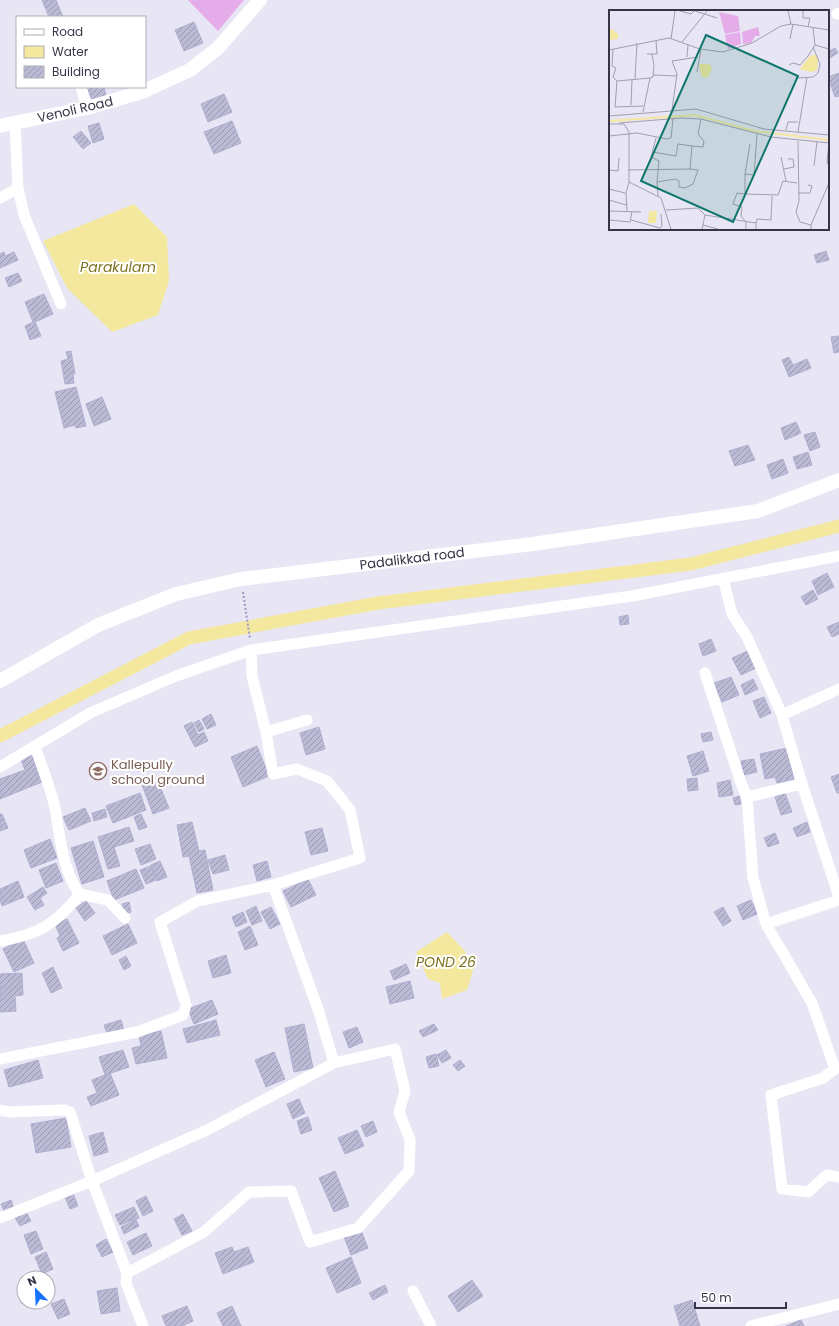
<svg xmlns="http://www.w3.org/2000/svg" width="839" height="1326" viewBox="0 0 839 1326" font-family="Poppins,sans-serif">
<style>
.green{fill:#e4adea}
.water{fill:#f4e89f}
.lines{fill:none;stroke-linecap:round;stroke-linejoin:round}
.canal{stroke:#f4e89f;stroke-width:13}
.building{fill:url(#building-hatch);stroke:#b0aed1}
.path{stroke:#9d99c2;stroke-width:2;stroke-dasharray:2 2;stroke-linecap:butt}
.minor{stroke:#fff;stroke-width:11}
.tertiary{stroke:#fff;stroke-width:14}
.labels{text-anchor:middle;stroke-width:4;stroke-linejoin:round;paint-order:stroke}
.street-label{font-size:13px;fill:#363547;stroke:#fff}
.education-label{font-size:13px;fill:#785e54;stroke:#fff;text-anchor:start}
.water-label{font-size:14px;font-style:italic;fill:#7e7221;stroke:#fff}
.inset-river{fill:none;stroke:#f4e89f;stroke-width:2}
.inset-road{fill:none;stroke:#a19faf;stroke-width:1}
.view{fill:#0f766e;fill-opacity:0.15;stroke:#0f766e;stroke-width:2}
.inset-edge{fill:none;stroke:#363547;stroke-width:2}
</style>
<defs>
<pattern id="building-hatch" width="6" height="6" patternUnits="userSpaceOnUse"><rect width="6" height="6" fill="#bcbbd6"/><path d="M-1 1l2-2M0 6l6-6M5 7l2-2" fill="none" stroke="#9a99af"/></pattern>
</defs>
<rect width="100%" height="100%" fill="#e8e6f4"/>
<path class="green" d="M188,0h56l-26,31z"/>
<path class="water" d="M134,204l33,33 2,44 -11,34 -46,17 -45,-44 -24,-47z
M447,932l17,18 10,17 -7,23 -25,9 -2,-16 -12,-4 -12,-27z"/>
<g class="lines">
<path class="canal" d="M0,736l189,-98 189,-35 313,-39 148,-38"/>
</g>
<path class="building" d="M42,0h14l7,17h-14z
M194,22l9,21 -19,8 -9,-21z
M835,48l3,5 -10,6v-7z
M839,73v23l-4,1 -7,-20z
M87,87h17l2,8 -14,5z
M224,94l8,18 -24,10 -7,-18z
M232,121l9,22 -27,11 -10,-22z
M99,123l5,16 -11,4 -5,-17z
M81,131l10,12 -8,6 -10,-12z
M826,251l3,9 -12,3 -3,-8z
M4,252l1,4 9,-4 4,8 -18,8v-14z
M18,273l4,8 -13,6 -4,-9z
M44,294l9,20 -18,8 6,14 -11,4 -5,-14 8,-4 -8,-20z
M839,336v16l-5,1 -3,-16z
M71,351l4,23h-2l1,9 -9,1 -4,-23 7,-2 -2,-7z
M789,357l4,8 14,-6 4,9 -22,9 -7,-17z
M76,387l10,39 -10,2 -1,-3 -11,3 -9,-36z
M102,397l9,22 -17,7 -8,-22z
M796,422l5,11 -16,7 -4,-12z
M815,432l5,15 -10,4 -6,-16z
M748,445l7,15 -20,6 -6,-15z
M808,452l4,13 -15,4 -4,-12z
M783,459l5,14 -16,6 -5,-14z
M827,573l7,14 -16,8 -6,-14z
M813,590l5,9 -12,6 -5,-8z
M628,615l1,9 -9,1 -1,-8z
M839,622v12l-7,3 -5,-10z
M711,639l5,12 -13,5 -4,-12z
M750,650l8,17 -17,8 -9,-17z
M731,677l8,18 -17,7 -8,-19z
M753,679l5,10 -13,6 -4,-10z
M764,697l7,16 -11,5 -7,-17z
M211,714l5,11 -9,4 -5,-10z
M199,720l5,9 -5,3 -5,-9z
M192,722l6,13 6,-3 4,9 -13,6 -11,-21z
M319,727l6,22 -19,6 -6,-22z
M711,732l2,8 -10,2 -2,-8z
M257,746l12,30 -26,11 -12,-30z
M787,748l7,31 -17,4 -2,-6 -10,2 -5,-25z
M703,751l6,20 -16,5 -6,-20z
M32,755l10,27 -42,17v-20l25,-9 -4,-10z
M754,759l3,13 -13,3 -3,-14z
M839,774v19h-2l-6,-16z
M697,778l1,12 -10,1 -1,-12z
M730,780l3,15 -14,2 -2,-14z
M154,781l3,9 4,-1 8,19 -16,6 -11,-29z
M140,793l6,17 -33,13 -7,-17z
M785,793l7,19 -11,3 -6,-18z
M739,796l2,8 -6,1 -2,-7z
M85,808l6,13 -22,9 -6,-13z
M105,809l2,8 -13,4 -2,-8z
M0,814h2l6,14 -8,3z
M141,814l6,13 -8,3 -5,-13z
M192,822l7,29 6,-1 8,40 -16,3 -8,-37 -6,1 -6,-32z
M807,822l3,10 -13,5 -4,-9z
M129,827l5,14 -20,6 6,19 -12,3 -10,-32z
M322,828l6,23 -17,4 -6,-23z
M775,833l4,10 -11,4 -4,-9z
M50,839l7,19 -26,10 -7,-18z
M93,841l11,36 -22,7 -11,-36z
M150,844l6,15 -15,6 -6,-16z
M225,855l4,15 -16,4 -5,-14z
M160,861l7,16 -10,4 -6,-16z
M267,861l4,16 -14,4 -4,-16z
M56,863l7,18 -17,7 -7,-18z
M151,866l5,14 -10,4 -6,-14z
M136,869l8,19 -30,12 -7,-19z
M308,879l8,16 -25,12 -8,-16z
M18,881l6,16 -22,9 -2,-6v-11z
M43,887l4,6 -7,5 4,7 -9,5 -8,-13z
M751,900l6,14 -14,6 -6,-14z
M86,901l9,12 -10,8 -9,-13z
M129,902l2,10 -6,2 -3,-10z
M256,906l6,15 -10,4 -6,-14z
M271,907l9,17 -10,5 -9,-17z
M723,907l8,14 -8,5 -9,-14z
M243,912l4,10 -11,5 -4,-10z
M67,919l12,24 -16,8 -6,-13 3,-2 -5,-12z
M128,924l9,19 -25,12 -9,-19z
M250,926l8,19 -13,5 -7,-18z
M23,939l11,24 -20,9 -11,-23z
M226,955l5,18 -18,5 -5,-17z
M126,956l5,10 -7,4 -5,-10z
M406,964l4,9 -16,7 -4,-9z
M53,967l9,21 -11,5 -9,-20z
M22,973l1,22 -8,1 1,15 -16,1v-38z
M410,981l4,17 -24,6 -4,-17z
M212,1000l6,14 -24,10 -6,-15z
M121,1020l5,17 -16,5 -6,-17z
M216,1020l4,15 -33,8 -4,-14z
M304,1024l9,44 -19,4 -9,-44z
M434,1024l4,6 -15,7 -4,-6z
M357,1027l6,15 -14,6 -6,-16z
M161,1031l6,27 -31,6 -4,-16 9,-2 -2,-10z
M123,1050l6,17 -24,8 -6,-18z
M446,1050l5,8 -9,5 -5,-8z
M274,1052l11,27 -19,8 -11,-27z
M436,1054l3,12 -10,2 -3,-11z
M38,1060l5,18 -34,9 -5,-17z
M460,1060l5,6 -7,5 -5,-6z
M110,1073l9,22 -28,11 -4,-9 10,-4 -5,-13z
M299,1099l6,14 -12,6 -6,-15z
M308,1117l4,13 -11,4 -4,-13z
M66,1118l5,29 -35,6 -5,-29z
M373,1121l4,11 -11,5 -5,-11z
M357,1130l7,16 -19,8 -7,-16z
M103,1132l5,20 -14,4 -5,-20z
M335,1171l14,35 -15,6 -15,-34z
M73,1193l5,13 -8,3 -5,-12z
M146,1196l7,15 -10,5 -7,-15z
M11,1200l3,9 -9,4 -4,-9z
M134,1207l5,11 -19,7 -5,-10z
M25,1210l6,11 -11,5 -6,-10z
M183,1214l9,17 -10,4 -8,-16z
M136,1220l3,6 -15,8 -3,-7z
M360,1228l8,20 -17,7 -8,-21z
M36,1231l7,18 -12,5 -7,-19z
M146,1233l6,13 -19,9 -6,-13z
M106,1239l7,13 -11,5 -6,-12z
M232,1247l2,5 14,-5 6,15 -31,12 -8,-21z
M46,1252l7,17 -11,5 -7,-17z
M351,1257l10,26 -24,10 -11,-25z
M472,1280l11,16 -25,16 -10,-16z
M20,1285h4v17h3l-6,1z
M385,1285l3,7 -15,8 -4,-7z
M117,1288l3,23 -19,3 -4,-23z
M64,1299l6,15 -12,5 -7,-15z
M692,1300l8,26h-20l-6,-20z
M187,1306l6,15 -11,5h-16l-4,-10z
M232,1306l9,20h-18l-6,-13z
M801,1320l3,6h-18z"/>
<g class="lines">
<path class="path" d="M243,592l7,47"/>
<path class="minor" d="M837,14l2,-1
M81,87l6,21
M15,123l3,65 6,27 37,89
M0,198l18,-10
M723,578l9,36 15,23 35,78 20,69 37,113
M705,673l36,110 6,14 6,81 13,46
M782,715l57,-26
M266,732l41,-12
M0,767l90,-54 86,-37 75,-26 381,-54 207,-40
M747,797l55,-13
M80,894l28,6 17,18
M839,900l-73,24 46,79 23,66 -12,9 -52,17 11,94 26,3 19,-17 12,2
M0,941c38,-6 56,-17 80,-47 -15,-17 -21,-58 -24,-81 -3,-19 -15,-48 -21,-67
M0,1059l137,-27 46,-17 3,-10 -26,-83 38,-21 75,-16
M0,1110l9,2 55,-2 6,2 22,69 35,92
M0,1218l92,-37 115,-51 127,-67
M413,1291l18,35
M143,1326l-17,-43 1,-10 77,-41 45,-40 42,-1 19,51 48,-14 51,-57 1,-31 -11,-28 6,-21 -10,-42 -61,14 -16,-54 -45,-124 87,-27 -10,-48 -23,-29 -30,-12 -24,5 -7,-42 -14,-56 -1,-26
M751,1326l88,-22"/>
<path class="tertiary" d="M0,126l87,-18 55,-16 48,-22 28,-22 42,-48
M0,681l98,-56 78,-31 65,-15 292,-35 225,-33 81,-31"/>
</g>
<defs>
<symbol id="school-ring" viewBox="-11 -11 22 22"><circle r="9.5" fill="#fff" stroke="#8d6e63" stroke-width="1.5"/><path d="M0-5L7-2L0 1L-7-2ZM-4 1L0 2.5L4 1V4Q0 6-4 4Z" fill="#8d6e63"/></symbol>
</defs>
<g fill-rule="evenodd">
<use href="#school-ring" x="88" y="761" width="20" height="20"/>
</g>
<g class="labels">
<g class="street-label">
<text transform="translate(75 109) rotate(-13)" y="5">Venoli Road</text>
<text transform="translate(412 558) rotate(-7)" y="5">Padalikkad road</text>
</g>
<g class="education-label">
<text x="111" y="769">Kallepully<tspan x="111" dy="15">school ground</tspan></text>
</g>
<g class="water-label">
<text x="118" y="272">Parakulam</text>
<text x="446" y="967">POND 26</text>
</g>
</g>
<g transform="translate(609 10)">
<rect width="220" height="220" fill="#e8e6f4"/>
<path d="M110,2l19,4 2,15 -15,3zM149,17l2,9h-5l-4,7 -8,1 -1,-12zM131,22l1,12 -13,5 -3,-14z" fill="#e4adea"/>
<path d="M0,18l8,5 2,4 -2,2 -8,1zM207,44l2,6 -1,10 -6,2 -11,-3 9,-12zM89,54h12l2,5 -5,9 -5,-1zM40,201h8l-1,12h-8z" fill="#f4e89f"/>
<path class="inset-river" d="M0,111l86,-6 59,16 75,9"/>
<path class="inset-road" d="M71,1l11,3 3,-3M86,1l22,7M179,1l3,13M194,1v7h7l-2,9M62,29l4,-28M181,29l3,-15M73,32l25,-31M206,35l14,4M4,39l-1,17 4,2 -3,9 4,4 -2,26 28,-1M0,40l60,-12 31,11 23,3 29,-9 29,-17 10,-2 38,6M38,44h5l2,12 -1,11 -3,1M43,44h5l-1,-13M78,47l1,-12M180,55l4,-2 7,2 8,-9 7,-11 -2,-17M88,62l4,-23M44,65l24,1M188,68l16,-1 5,-4 2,-9 -7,-17M26,69l2,-36M8,71l33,-3 -7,34M22,95l1,-25M63,100l5,-36 -5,-13 26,-4M0,106l87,-7 68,20 65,6M10,113l62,-5 20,1 70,18 58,6M0,114h15l5,8v50l32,16 10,31M177,120l2,-8h10M189,122l9,-55M0,126l28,-3 30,6 4,-1 2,-19M47,128l-5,19 8,4 -2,21M189,131l1,60 -3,11 4,10 11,3v4M220,134l-2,17 2,6M44,142l23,4 2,-12 14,2M172,147l5,24M205,156l3,-24M175,159l10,-2 -1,-8h-5M0,160l9,1 1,-13M19,160l62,-1M136,164l5,-30M0,179l16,4M189,183h12l2,-7 -4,-1M136,184l33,1 5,-14 14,2M49,186l-1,-14 18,-3 4,2v6l6,1 8,-4 5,-14 -8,-1 2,-23 11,1 1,-6 -6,-7 3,-15M0,190l17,5M57,200l32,-2 7,7M1,201l31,1M18,201l-1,-18 3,-11M0,210l21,2 2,-11M22,210l29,8 2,-2 -1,-12M147,213l1,-4 14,1 1,-24M94,215l15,4M202,215l18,-42M93,219l3,-14 51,8v6M137,219v-7l-5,-6 1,-9 -9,-3 4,-11 8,1v-20l9,1 3,-41"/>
<path class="view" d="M97,25l92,41 -65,146 -92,-41z"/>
<rect width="220" height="220" class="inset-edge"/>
</g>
<rect x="16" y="16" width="130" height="72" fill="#ffffff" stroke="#afaeb5"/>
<rect x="24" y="29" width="20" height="6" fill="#ffffff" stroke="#afaeb5"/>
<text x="52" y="36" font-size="12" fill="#363547">Road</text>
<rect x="24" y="46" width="20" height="12" fill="#f4e89f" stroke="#afaeb5"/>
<text x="52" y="56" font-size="12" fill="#363547">Water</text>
<rect x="24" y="66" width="20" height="12" fill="url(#building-hatch)" stroke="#afaeb5"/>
<text x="52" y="76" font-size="12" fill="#363547">Building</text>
<g transform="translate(36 1290) rotate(336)"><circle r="19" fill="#ffffff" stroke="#afaeb5"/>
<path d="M0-3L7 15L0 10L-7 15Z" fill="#1272ff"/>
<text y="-6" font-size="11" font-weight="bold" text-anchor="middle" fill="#363547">N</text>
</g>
<path d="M695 1302v6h91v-6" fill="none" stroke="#363547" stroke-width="2"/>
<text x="701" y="1302" font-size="12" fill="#363547" stroke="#ffffff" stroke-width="3" paint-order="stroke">50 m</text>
</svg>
